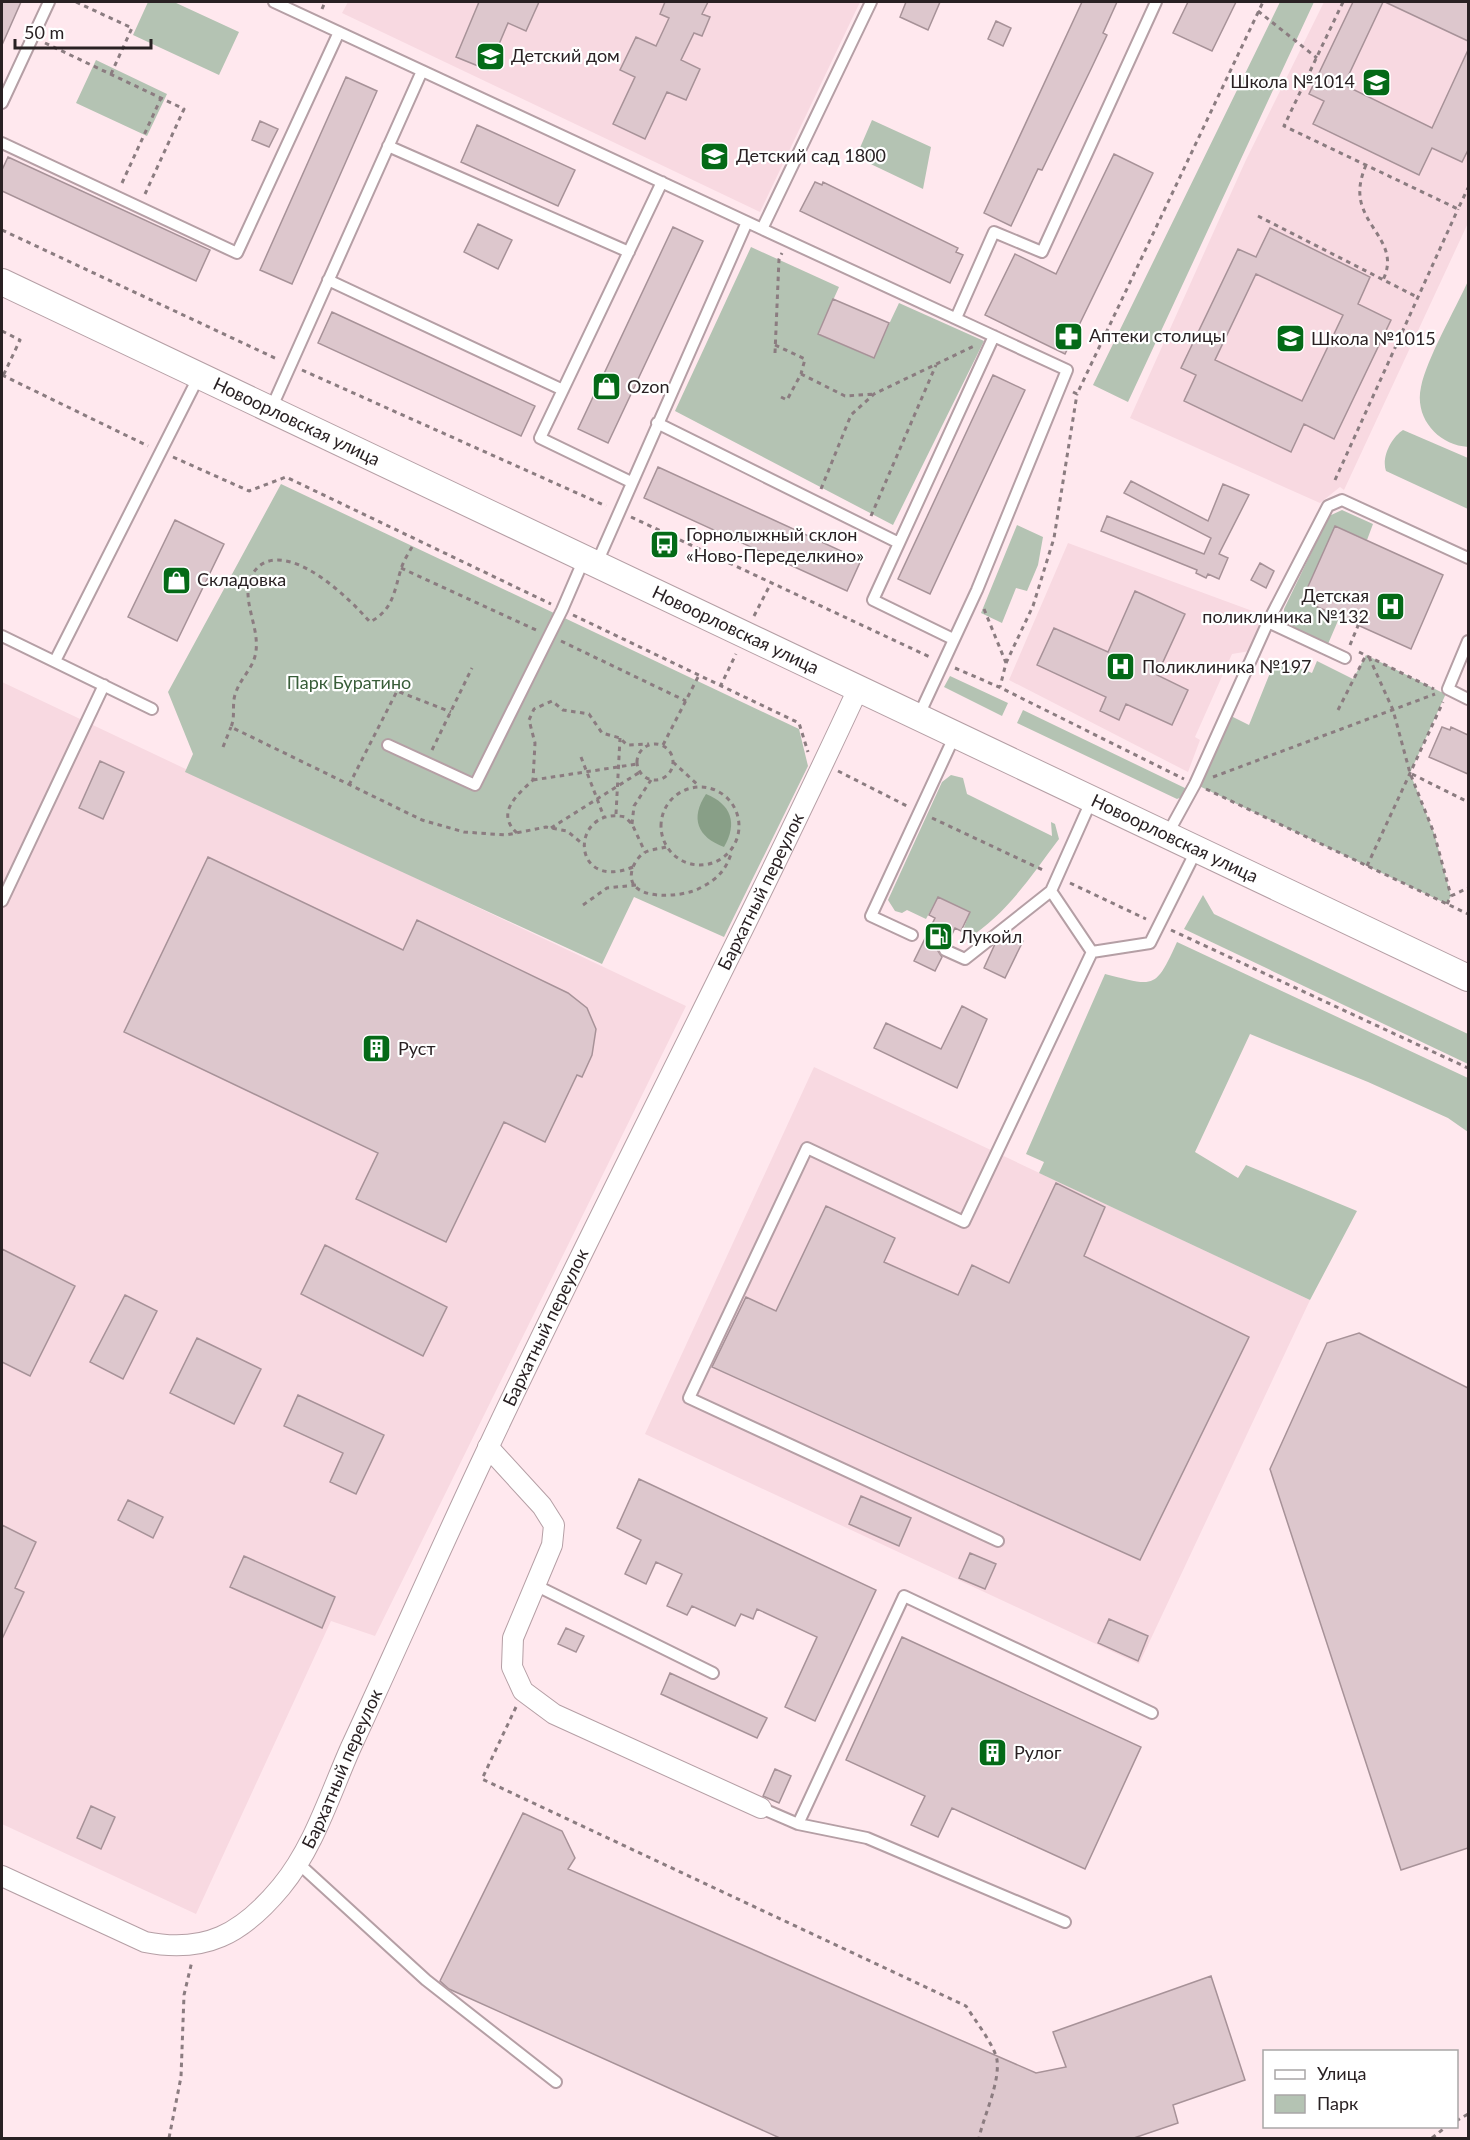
<svg xmlns="http://www.w3.org/2000/svg" width="1470" height="2140" viewBox="0 0 1470 2140" font-family="Lato,sans-serif">
<style>
.built{fill:#f8d9e1}
.green{fill:#b4c3b3}
.water{fill:#889f87}
.building{fill:#ddc7cd;stroke:#a79298;stroke-width:1.5;fill-rule:evenodd}
.lines{fill:none;stroke-linecap:round;stroke-linejoin:round}
.service-casing{stroke:#b59fa5;stroke-width:14}
.minor-casing{stroke:#b59fa5;stroke-width:22}
.tertiary-casing{stroke:#b59fa5;stroke-width:28}
.path{stroke:#8b7c80;stroke-width:3;stroke-dasharray:4.5 4.5;stroke-linecap:butt}
.service{stroke:#fff;stroke-width:10}
.minor{stroke:#fff;stroke-width:20}
.tertiary{stroke:#fff;stroke-width:26}
.labels{text-anchor:middle;stroke-width:4.5;stroke-linejoin:round;paint-order:stroke}
.poi-label{font-size:18px;fill:#292123;stroke:#fff;text-anchor:start}
.street-label{font-size:18px;fill:#292123;stroke:#fff}
.park-label{font-size:18px;fill:#385d38;stroke:#fff}
</style>
<rect width="100%" height="100%" fill="#ffe8ee"/>
<path class="built" d="M348,2h512l-100,210 -418,-199z
M1324,2h144v221l-124,267 -4,-3 -20,16 -190,-85 115,-256z
M1068,543l198,73 -16,35 -18,3 -37,83 5,3 -12,32 -179,-92z
M2,682l684,324 -311,630 -44,-15 -135,293 -194,-90z
M814,1067l496,233 -171,364 -494,-230z"/>
<path class="green" d="M148,2h26l65,30 -20,43 -86,-40z
M1280,2h34l-186,400 -35,-17z
M96,60l71,34 -20,42 -71,-33z
M872,120l59,27 -8,42 -67,-32z
M751,247l88,40 -21,47 55,24 26,-55 85,38 -91,184 -218,-114z
M1468,281v166c-30,-2 -54,-29 -47,-60 6,-29 34,-77 47,-106z
M1403,430l65,28v51l-82,-38c-5,-14 6,-34 17,-41z
M281,484l518,245 9,37 -84,171 -90,-40 -32,67 -417,-192 8,-18 -25,-62z
M1342,510l31,14 -6,16 -32,-14 -13,29 6,26 -15,-6 -11,24 38,17 -12,28c-16,-7 -45,-13 -44,-35l45,-93z
M1017,525l26,12 -5,28 -11,26 -11,-3 -14,35 -21,-10z
M1366,655l75,37 7,-3 -38,84 24,60 17,63 -4,8 -252,-120 32,-70 22,11 27,-67 36,15 5,-12 36,18z
M950,676l58,27 -6,13 -58,-29z
M1023,710l164,79 -5,8 -5,2 -160,-76z
M951,775l12,3 4,16 85,42 -1,-14 4,2 4,15c-28,37 -52,75 -92,100l-6,-4 9,-23 -32,-15 -12,22 -19,-9 -5,3 -7,-2 -7,-11 54,-118z
M1203,895l11,19 254,120v30l-284,-135z
M1177,942l291,136v54l-20,-14 -80,-36 -118,-48 -55,118 43,26 8,-13 111,46 -47,89 -271,-127 5,-11 -18,-8 79,-180c49,12 50,17 72,-32z"/>
<path class="water" d="M706,794c25,10 32,29 18,53 -27,-10 -34,-29 -18,-53z"/>
<path class="building" d="M2,2h19l-19,43z
M479,2h60l-13,29 -18,-8 -20,47 -32,-13z
M665,2h43l-6,12 8,3 -8,19 -8,-3 -13,27 19,9 -14,31 -19,-8 -22,47 -32,-15 22,-47 -15,-7 16,-33 20,9 13,-28 -9,-4z
M906,2h34l-12,28 -28,-13z
M1082,2h35l-14,31 4,2 -16,34 -49,101 -4,-1 -27,57 -27,-13z
M1188,2h48l-24,49 -39,-18z
M1353,2h30l-39,83 88,43 36,-78v100l-6,12 -30,-14 -13,27 -106,-51 11,-23 -15,-7z
M1385,2h83v39z
M996,21l15,7 -8,18 -15,-7z
M346,77l31,14 -85,193 -32,-14z
M260,121l18,8 -9,18 -17,-7z
M477,125l98,45 -17,36 -97,-44z
M1114,154l39,19 -88,181 -80,-39 30,-61 41,20z
M8,157l202,93 -14,31 -194,-90v-21z
M815,182l7,3 1,-3 135,66 -2,4 7,3 -13,28 -150,-72z
M478,224l34,16 -14,29 -34,-17z
M673,227l30,14 -95,202 -30,-14z
M1270,228l100,49 -12,27 33,16 -57,119 -30,-15 -13,28 -107,-51 12,-26 -15,-7 57,-119 18,8zM1256,274l87,41 -41,86 -87,-41z
M833,299l56,24 -15,35 -56,-24z
M332,312l203,94 -14,30 -203,-93z
M993,375l32,15 -95,204 -32,-15z
M658,467l203,93 -14,31 -203,-93z
M1131,481l77,40 15,-37 26,11 -30,59 9,4 -9,21 -11,-5 -2,4 -10,-5 1,-3 -96,-39 6,-15 97,38 7,-16 -87,-45z
M175,520l49,24 -47,97 -49,-24z
M1335,526l108,49 -32,74 -109,-49z
M1260,563l14,8 -8,17 -15,-8z
M1135,591l50,23 -28,61 31,15 -16,35 -46,-21 -7,16 -19,-9 6,-14 -69,-32 17,-37 54,24z
M1442,727l8,3 1,-3 17,8v39l-39,-17z
M100,761l24,11 -21,47 -24,-11z
M208,857l195,93 14,-30 151,73 19,15 9,21 -4,26 -10,22 -5,-2 -32,67 -41,-20 -58,120 -90,-43 22,-46 -254,-121z
M938,897l32,15 -9,19 -6,-3 -7,15 -10,3v5l4,6 -7,14 -21,-10 21,-43 -6,-3z
M1009,934l14,7 -18,37 -21,-10 11,-24z
M962,1006l25,13 -30,69 -83,-40 12,-25 55,26z
M1056,1183l49,24 -21,49 165,81 -109,223 -428,-193 34,-70 30,14 50,-105 69,32 -11,24 74,33 14,-30 37,18z
M325,1245l122,62 -24,49 -122,-62z
M2,1249l73,37 -45,90 -28,-14z
M125,1295l32,16 -34,68 -33,-17z
M1359,1333l109,55v460l-67,22 -131,-401 57,-126z
M197,1338l64,31 -27,55 -64,-31z
M298,1395l86,40 -28,59 -26,-12 13,-29 -59,-27z
M639,1479l237,111 -61,131 -30,-14 32,-70 -60,-28 -4,10 -12,-5 -6,12 -43,-20 -5,9 -20,-9 15,-32 -26,-12 -10,22 -21,-10 16,-34 -24,-12z
M861,1496l50,22 -12,28 -50,-22z
M128,1500l35,17 -10,21 -35,-18z
M2,1525l34,17 -21,46 9,4 -22,47z
M970,1553l26,11 -11,25 -26,-11z
M244,1556l91,41 -13,31 -92,-41z
M1109,1619l39,17 -10,25 -40,-18z
M566,1628l18,8 -8,16 -18,-8z
M902,1637l239,110 -56,122 -133,-61 -14,29 -27,-12 14,-29 -79,-36z
M670,1673l97,45 -10,20 -96,-44z
M775,1769l16,7 -12,27 -16,-7z
M91,1806l24,11 -14,32 -24,-11z
M523,1813l39,18 13,27 -7,11 468,204 30,-6 -13,-35 158,-56 34,104 -72,25 5,18 -47,16h-349l-333,-150 -9,-8z"/>
<g class="lines">
<defs>
<path id="service" d="M274,2l473,220
M2,103l47,-101
M2,143l235,110 102,-221
M388,146l241,106
M762,229l305,141 -90,220 -58,125
M328,280l235,110
M956,318l38,-86 48,20 114,-250
M271,409l151,-338
M657,423l242,120
M631,482l-91,-44 122,-256
M596,565l151,-343 15,7 109,-227
M1268,622l77,36
M2,636l150,73
M953,639l-80,-39 121,-264
M1468,641l-20,48 20,10
M55,661l144,-285
M388,745l87,40 87,-175 22,-51
M1092,799l-41,92 41,61 58,-9 47,-94
M1167,835l28,-51 73,-162 60,-116 14,-6 126,58
M2,901l102,-216
M912,935l-41,-19 84,-181
M945,950l20,9 86,-68
M998,1541l-309,-143 118,-250 157,74 128,-270
M535,1585l178,88
M761,1808l37,16 69,14 198,84
M798,1824l106,-228 248,117
M298,1863l128,117 130,102"/>
<g id="minor">
<path d="M488,1447l54,59 12,19 -2,20 -39,93 -1,29 11,24 31,23 207,94"/>
<path id="s1" d="M2,1876l143,66c60,12 97,-8 136,-55 33,-40 49,-93 70,-140 46,-99 90,-200 137,-299 120,-255 252,-504 370,-759"/>
</g>
<g id="tertiary">
<path id="s2" d="M2,282l1466,696"/>
</g>
</defs>
<use href="#service" class="service-casing"/>
<use href="#minor" class="minor-casing"/>
<use href="#tertiary" class="tertiary-casing"/>
<path class="path" d="M76,2l56,26 -21,46
M1343,2l-59,124 174,83 10,-21
M322,9l3,-7
M1258,11l59,47
M45,43l139,66 -39,85
M1366,165c-5,12 -8,24 -5,37 7,29 38,45 22,78
M122,183l39,-85
M1258,216l159,81
M2,230l275,129
M2,331l18,9 -17,36
M775,345l30,14 -4,15
M775,353l4,-94 3,-6
M302,370l304,136
M2,375l146,71
M1073,392l4,2 186,-392
M781,397l6,3 14,-26 44,22 29,-2
M173,457l76,34 37,-14 265,127
M1335,480l123,-271
M821,489l30,-74 23,-21 100,-48
M871,516l65,-151
M631,517l301,141
M412,547c-4,7 -9,15 -11,22 -7,23 -8,41 -31,53 -20,-23 -75,-77 -108,-58 -6,4 -11,11 -13,18 -5,23 10,46 7,69 -2,17 -15,26 -20,41 -5,12 0,23 -5,35l191,93 42,12 42,3 40,-8 21,4 17,14
M401,568l135,62
M984,609l22,54 -6,24
M573,615l226,108 9,29
M754,616l17,-33
M561,641l125,60
M1350,645l12,-29
M1359,652l75,37
M1369,657l24,53 17,63 24,60 17,63
M1006,663l27,-57 21,-68 23,-144
M955,668l44,19 185,92
M720,687l16,-33
M1338,710l28,-55
M637 762a18 18 0 1 1 36 0a18 18 0 1 1-36 0Z
M663,745l35,-68
M223,747l8,-20
M432,750l40,-82
M581,757l23,60
M673,762l25,23
M838,771l69,35
M1412,774l56,28
M1213,777l222,-83
M533,780l104,-16
M349,785l48,-94 54,21
M661 826a39 39 0 1 1 78 0a39 39 0 1 1-78 0Z
M1206,789l262,125
M616,814l4,-76
M932,818l113,53
M632,824l2,-18 17,-26
M551,828l89,-56
M517,833c-22,-20 0,-38 16,-53l2,-37 -6,-23 5,-11 18,-8 11,9 26,4 13,19 18,5 7,7 22,-1
M666,847c-6,2 -16,2 -22,6 -5,3 -9,9 -11,14 -13,36 50,31 67,21 18,-9 26,-18 32,-37
M1367,866l76,-164
M633,867c-64,26 -63,-62 -8,-50l7,7 13,28
M1070,883l76,36
M1447,904l4,-8 17,-8
M583,905l24,-17 29,-3
M1171,930l297,138
M516,1707l-34,72 484,227c8,13 29,40 31,54 3,23 -13,55 -18,78
M1456,2121l12,-7
M169,2138l12,-61 3,-82 8,-34
M1432,2138l15,-12"/>
<use href="#service" class="service"/>
<use href="#minor" class="minor"/>
<use href="#tertiary" class="tertiary"/>
</g>
<defs>
<symbol id="school-square" viewBox="-11 -11 22 22"><rect x="-9" y="-9" width="18" height="18" rx="4" fill="#046a17" stroke="#fff"/><path d="M0-5L7-2L0 1L-7-2ZM-4 1L0 2.5L4 1V4Q0 6-4 4Z" fill="#fff"/></symbol>
<symbol id="pharmacy-square" viewBox="-11 -11 22 22"><rect x="-9" y="-9" width="18" height="18" rx="4" fill="#046a17" stroke="#fff"/><path d="M-2-6h4v4h4v4h-4v4h-4v-4h-4v-4h4Z" fill="#fff"/></symbol>
<symbol id="shop-square" viewBox="-11 -11 22 22"><rect x="-9" y="-9" width="18" height="18" rx="4" fill="#046a17" stroke="#fff"/><path d="M-5-2.5h2.3a2.7 3.5 0 0 1 5.4 0H5L5.5 6h-11ZM-1.5-2.5h3a1.5 2.3 0 0 0-3 0Z" fill="#fff"/></symbol>
<symbol id="bus-square" viewBox="-11 -11 22 22"><rect x="-9" y="-9" width="18" height="18" rx="4" fill="#046a17" stroke="#fff"/><path d="M-5-6H5V4H4V6H2V4H-2V6H-4V4H-5ZM-3.5-4V0h7V-4ZM-3.5 1.2v1.5H-2V1.2ZM2 1.2v1.5H3.5V1.2Z" fill="#fff"/></symbol>
<symbol id="hospital-square" viewBox="-11 -11 22 22"><rect x="-9" y="-9" width="18" height="18" rx="4" fill="#046a17" stroke="#fff"/><path d="M-5-5h3v3.5h4V-5h3V5h-3V1.5h-4V5h-3Z" fill="#fff"/></symbol>
<symbol id="fuel-square" viewBox="-11 -11 22 22"><rect x="-9" y="-9" width="18" height="18" rx="4" fill="#046a17" stroke="#fff"/><path d="M-5.5-6h7V0h2V4h1.3V-2.5L3-4.5l.8-.8L6-3V5H2.5V1h-1V6h-7ZM-4.2-4.7v3.2H.2V-4.7Z" fill="#fff"/></symbol>
<symbol id="building-square" viewBox="-11 -11 22 22"><rect x="-9" y="-9" width="18" height="18" rx="4" fill="#046a17" stroke="#fff"/><path d="M-4-6H4V6H1V3H-1V6H-4ZM-2.5-4.3h1.7v1.8h-1.7ZM.8-4.3h1.7v1.8H.8ZM-2.5-1h1.7V.8h-1.7ZM.8-1h1.7V.8H.8Z" fill="#fff"/></symbol>
</defs>
<g fill-rule="evenodd">
<use href="#school-square" x="474" y="40" width="33" height="33"/>
<use href="#school-square" x="1360" y="66" width="33" height="33"/>
<use href="#school-square" x="698" y="140" width="33" height="33"/>
<use href="#pharmacy-square" x="1052" y="320" width="33" height="33"/>
<use href="#school-square" x="1274" y="322" width="33" height="33"/>
<use href="#shop-square" x="590" y="370" width="33" height="33"/>
<use href="#bus-square" x="648" y="528" width="33" height="33"/>
<use href="#shop-square" x="160" y="564" width="33" height="33"/>
<use href="#hospital-square" x="1374" y="590" width="33" height="33"/>
<use href="#hospital-square" x="1104" y="650" width="33" height="33"/>
<use href="#fuel-square" x="922" y="920" width="33" height="33"/>
<use href="#building-square" x="360" y="1032" width="33" height="33"/>
<use href="#building-square" x="976" y="1736" width="33" height="33"/>
</g>
<g class="labels">
<g class="poi-label">
<text x="511" y="62">Детский дом</text>
<text x="1355" y="88" text-anchor="end">Школа №1014</text>
<text x="736" y="162">Детский сад 1800</text>
<text x="1089" y="342">Аптеки столицы</text>
<text x="1311" y="345">Школа №1015</text>
<text x="627" y="393">Ozon</text>
<text x="686" y="541">Горнолыжный склон<tspan x="686" dy="21">«Ново-Переделкино»</tspan></text>
<text x="197" y="586">Складовка</text>
<text x="1369" y="602" text-anchor="end">Детская<tspan x="1369" dy="21">поликлиника №132</tspan></text>
<text x="1142" y="673">Поликлиника №197</text>
<text x="960" y="943">Лукойл</text>
<text x="398" y="1055">Руст</text>
<text x="1014" y="1759">Рулог</text>
</g>
<g class="street-label">
<text dy="6" stroke="none"><textPath href="#s2" startOffset="326">Новоорловская улица</textPath></text>
<text dy="6" stroke="none"><textPath href="#s2" startOffset="812">Новоорловская улица</textPath></text>
<text dy="6" stroke="none"><textPath href="#s2" startOffset="1298">Новоорловская улица</textPath></text>
<text dy="6" stroke="none"><textPath href="#s1" startOffset="1419">Бархатный переулок</textPath></text>
<text dy="6" stroke="none"><textPath href="#s1" startOffset="933">Бархатный переулок</textPath></text>
<text dy="6" stroke="none"><textPath href="#s1" startOffset="447">Бархатный переулок</textPath></text>
</g>
<g class="park-label">
<text x="349" y="689">Парк Буратино</text>
</g>
</g>
<rect width="1470" height="2140" fill="none" stroke="#292123" stroke-width="6"/>
<rect x="1263" y="2050" width="195" height="78" fill="#ffffff" stroke="#a9a6a7" stroke-width="1.5"/>
<rect x="1275" y="2070" width="30" height="9" fill="#ffffff" stroke="#a9a6a7" stroke-width="1.5"/>
<text x="1317" y="2080" font-size="18" fill="#292123">Улица</text>
<rect x="1275" y="2095" width="30" height="18" fill="#b4c3b3" stroke="#a9a6a7" stroke-width="1.5"/>
<text x="1317" y="2110" font-size="18" fill="#292123">Парк</text>
<path d="M15 39v9h136v-9" fill="none" stroke="#292123" stroke-width="3"/>
<text x="24" y="39" font-size="18" fill="#292123" stroke="#ffffff" stroke-width="4.5" paint-order="stroke">50 m</text>
</svg>
